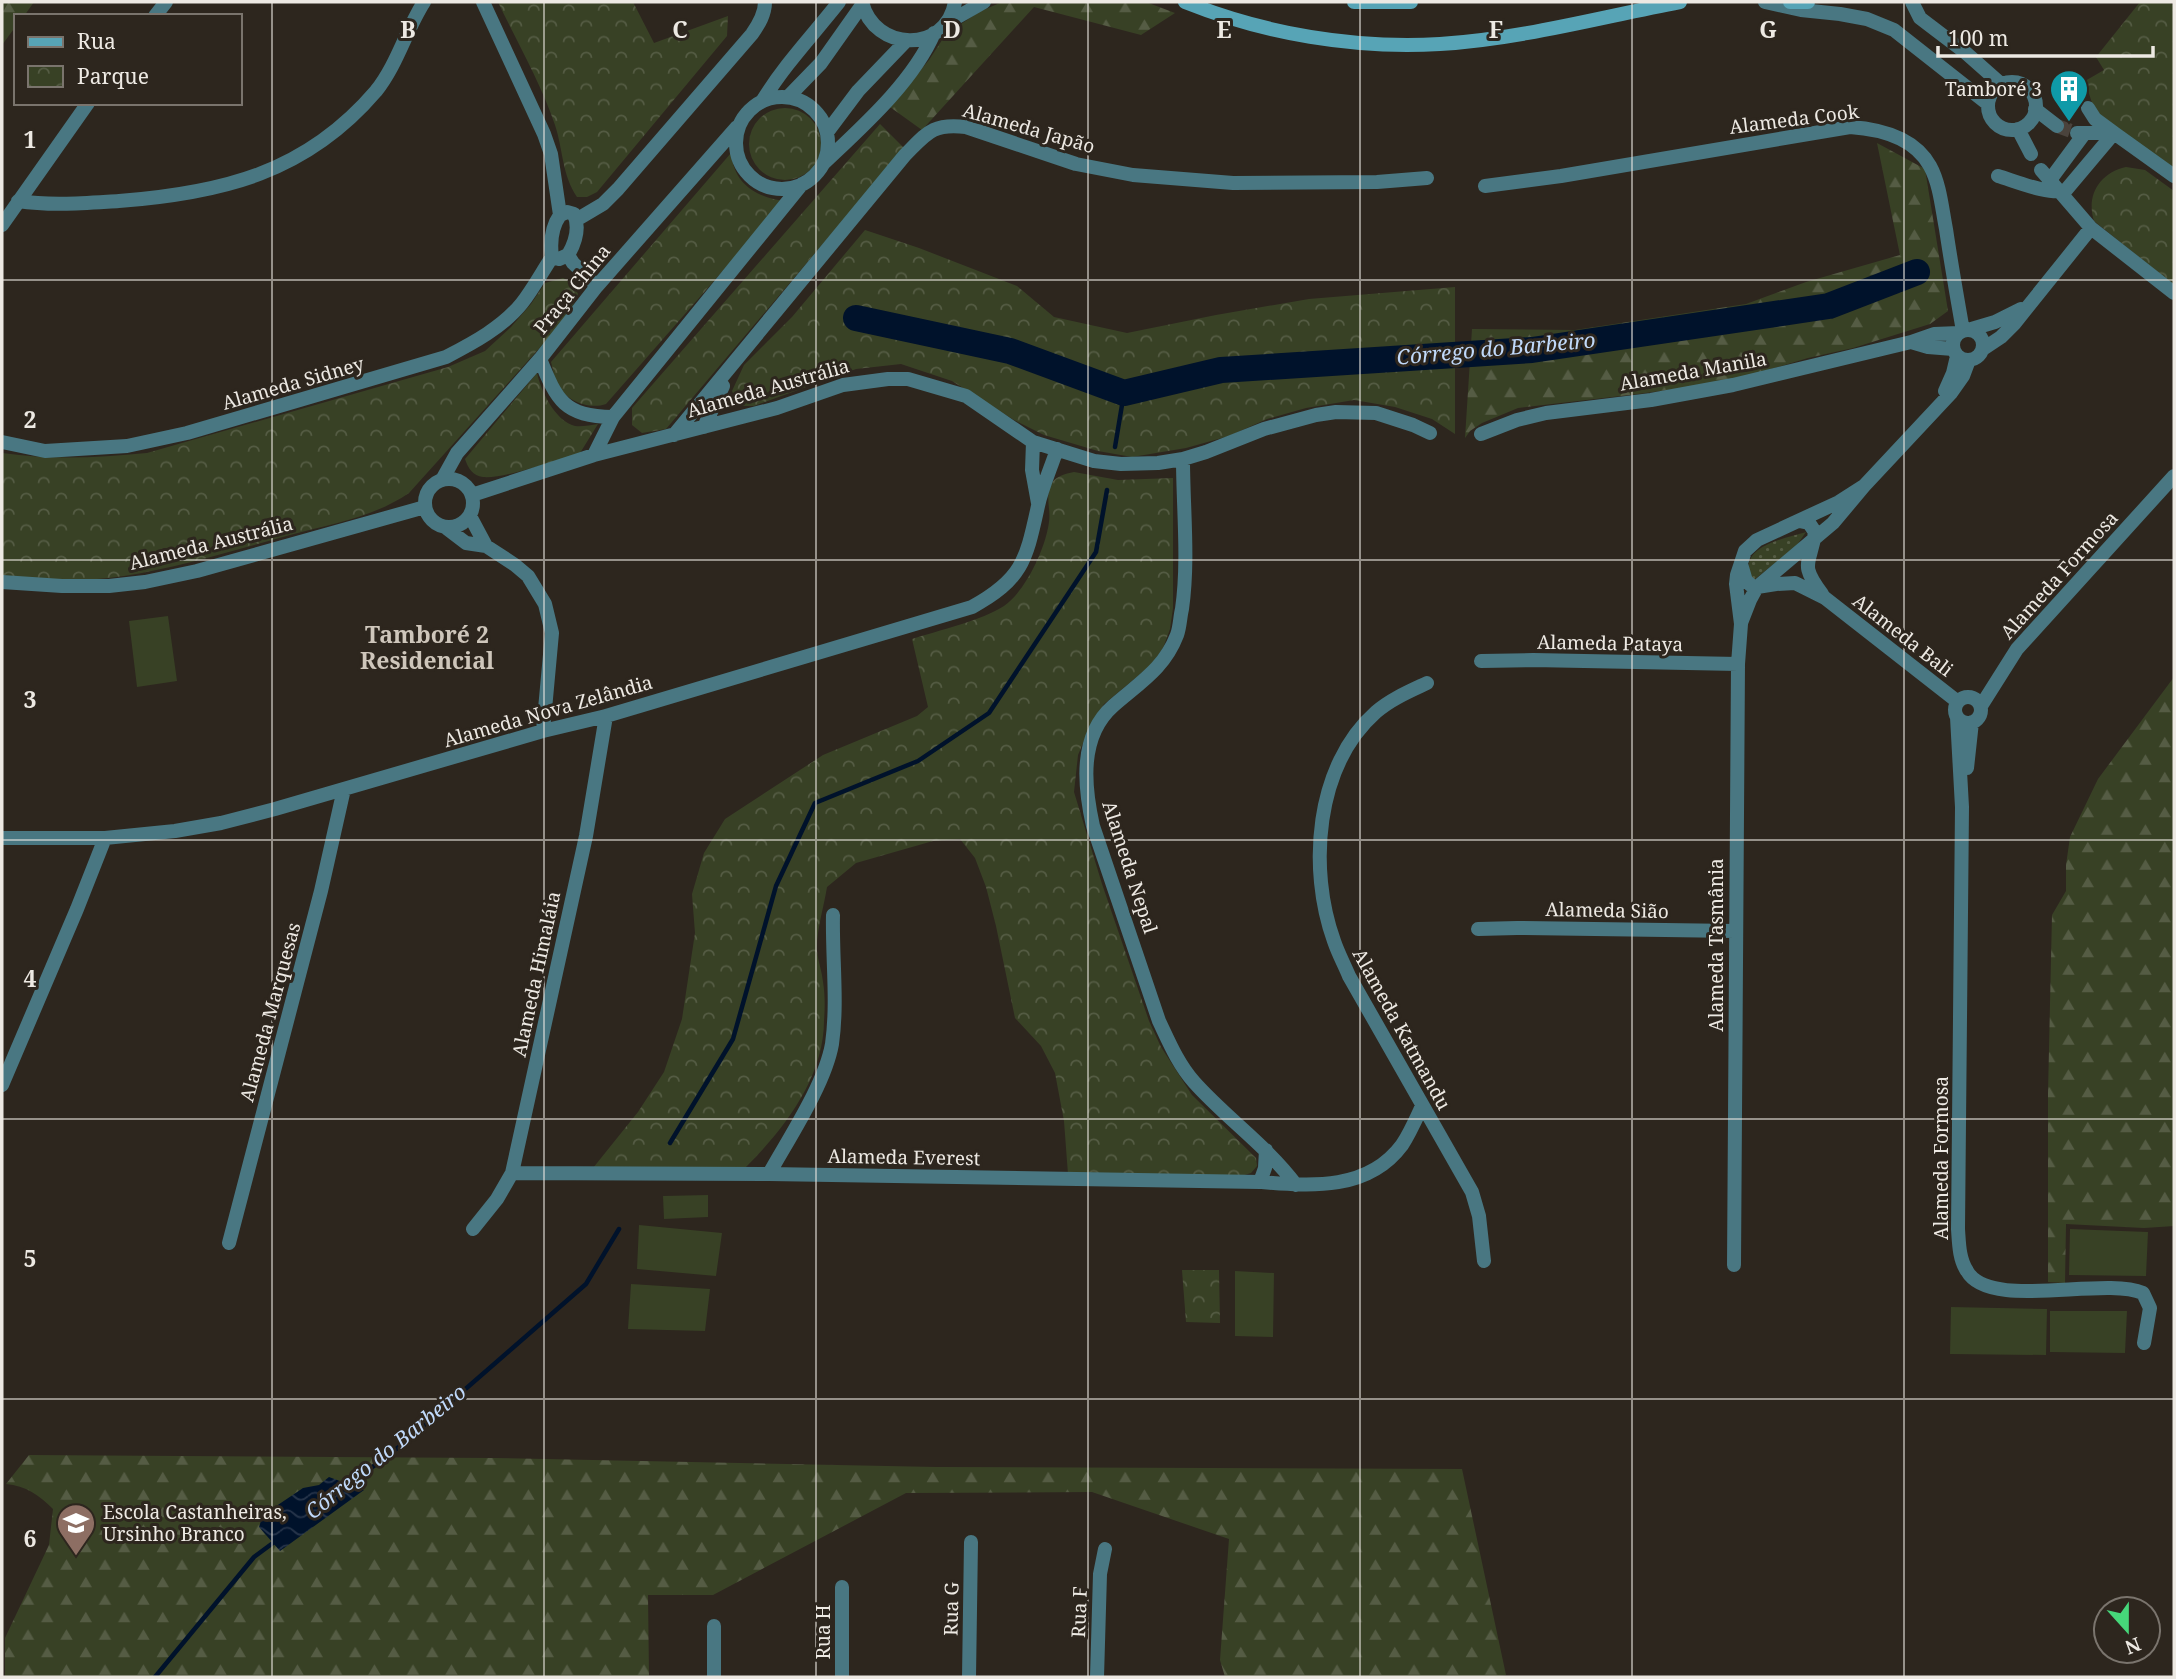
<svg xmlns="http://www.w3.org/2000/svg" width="2176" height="1679" viewBox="0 0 2176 1679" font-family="'Noto Serif',serif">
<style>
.forest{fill:url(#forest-firs)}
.park{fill:url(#park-crowns)}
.garden{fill:url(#garden-dots)}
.pitch{fill:#384125}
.water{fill:url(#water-waves)}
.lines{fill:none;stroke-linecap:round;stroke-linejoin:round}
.stream{stroke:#00122b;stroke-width:4.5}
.river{stroke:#00122b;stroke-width:26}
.minor-tunnel{stroke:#4a433c;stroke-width:14;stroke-dasharray:14 7;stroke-linecap:butt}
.minor{stroke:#497782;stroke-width:14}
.secondary{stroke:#57a4b6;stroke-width:14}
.grid{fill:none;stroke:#ede9e3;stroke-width:2;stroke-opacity:0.55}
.labels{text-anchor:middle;stroke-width:6;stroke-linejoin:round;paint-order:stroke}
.poi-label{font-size:19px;fill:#ede9e3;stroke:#2d261e;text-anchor:end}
.street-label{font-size:19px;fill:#ede9e3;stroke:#2d261e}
.water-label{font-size:21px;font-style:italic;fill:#c0d9fa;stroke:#2d261e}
.quarter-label{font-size:23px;font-weight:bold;fill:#cec6bb;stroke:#2d261e}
.grid-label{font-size:23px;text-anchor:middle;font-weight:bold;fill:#ede9e3;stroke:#2d261e;stroke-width:6;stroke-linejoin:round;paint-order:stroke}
</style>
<defs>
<pattern id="forest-firs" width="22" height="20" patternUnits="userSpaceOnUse" patternTransform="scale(1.75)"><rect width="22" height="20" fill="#384125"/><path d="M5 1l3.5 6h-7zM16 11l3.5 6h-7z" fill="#555c44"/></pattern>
<pattern id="park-crowns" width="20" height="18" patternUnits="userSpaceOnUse" patternTransform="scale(1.75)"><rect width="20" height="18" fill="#384125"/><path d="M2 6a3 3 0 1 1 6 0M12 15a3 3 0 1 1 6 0" fill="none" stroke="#555c44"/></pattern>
<pattern id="garden-dots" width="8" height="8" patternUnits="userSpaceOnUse" patternTransform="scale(1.75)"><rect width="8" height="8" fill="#384125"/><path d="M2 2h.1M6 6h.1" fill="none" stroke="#555c44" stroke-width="1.8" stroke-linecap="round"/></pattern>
<pattern id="water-waves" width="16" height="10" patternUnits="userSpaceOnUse" patternTransform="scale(1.75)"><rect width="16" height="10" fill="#00122b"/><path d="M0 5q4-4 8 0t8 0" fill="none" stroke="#26344a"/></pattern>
</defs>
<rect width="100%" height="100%" fill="#2d261e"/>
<path class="forest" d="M2,2h32l-10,14h-8v10l-14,19z
M1002,2h144l29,11 -34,22 -107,-28 -112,123 -32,-23 39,-47 17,-26 33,-22z
M1877,143l48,26 23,142 -18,13 -77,24 -45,10 -81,24 -89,12 -120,14 -36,15 -12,8 -5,7 7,-109 103,1 171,-26 60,-22 94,-27z
M2174,677v549l-30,2 -78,-4 -1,59 -17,-1v-188l4,-179 14,-24v-26l4,-28 28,-58z
M29,1455l463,3 444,9 526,2 44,206 -14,2h-267l-5,-17 9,-121 -137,-47 -186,1 -193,102h-65l1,82h-644v-39l44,-93 4,-36c-14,-14 -27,-23 -47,-25z"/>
<path class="park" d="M498,2h135l21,41 74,-27 -1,20 -130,156 -10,5h-10c-15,-22 -14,-48 -22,-72 -14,-42 -38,-83 -57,-123z
M2140,2h29l5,4v166l-72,-55 -9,-11 -8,-25 19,-11 -8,-13z
M749 144a36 36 0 1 1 72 0a36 36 0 1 1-72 0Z
M880,124l24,24 -238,281 -24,4 -10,-8v-17z
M731,153c3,31 25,44 53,48l-178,203c-17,6 -40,-3 -49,-20 -3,-6 -4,-15 -6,-22z
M2126,167l19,3 29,21v94l-80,-64c-8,-25 5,-48 32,-54z
M865,230l54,18 98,38 37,31 73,16 89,-18 93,-16 146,-12v147l-23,-15 -37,-12 -41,-7 -48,8 -39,11 -38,17 -43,12 -54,9 -34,-6 -54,-16 -30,-15 -62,-39 -51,-17 -45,5 -102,37h-15l-7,-15 12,-26 48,-48z
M563,278l10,5 5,11 -5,11 -21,29 -143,159c-35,24 -78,31 -119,42 -55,15 -110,32 -166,41 -40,6 -82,4 -122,2v-125c50,7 94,5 145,0l301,-86 37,-16 26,-24 20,-23 14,-21z
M537,373c4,18 18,48 38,53 7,1 16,-1 23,-2l-18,29c-23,7 -76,26 -97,24 -10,-1 -15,-9 -18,-18z
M1074,472l44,8 55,-2v130l-3,21 -7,19 -12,17 -47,39 -13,20 -13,31 -4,37 28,92 47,137 12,26 31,48 64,63 1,8 -6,7 -13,4 -170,-3 -4,-53 -9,-48 -14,-27 -26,-28 -19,-92 -10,-39 -11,-29 -15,-19 -27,2 -77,22 -29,24c-3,19 -11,45 -10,64 1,10 5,21 6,31 2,12 2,26 1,38 0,57 -39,108 -78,147l-153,1 45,-56 26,-40 18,-53 13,-86 -3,-39 12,-41 21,-34 98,-64 94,-39 11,-9 -16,-68c25,-8 71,-19 92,-33 22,-15 42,-59 45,-84 2,-13 -4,-25 2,-38 5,-8 14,-10 23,-12z
M1182,1270h37l1,53 -34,-1z"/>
<path class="garden" d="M1806,532l-9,13 -42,34h-4c-14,-33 33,-40 55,-47z"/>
<path class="pitch" d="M168,616l9,65 -40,6 -8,-66z
M708,1195v22l-44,2 -1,-23z
M639,1225l83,8 -6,43 -79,-7z
M2070,1229l78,3 -2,44 -77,-1z
M1235,1271l39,2 -1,64 -38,-1z
M631,1284l79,5 -5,42 -77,-2z
M1951,1307l96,2 -1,46 -96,-1z
M2050,1311h77l-2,42 -75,-1z"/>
<path class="water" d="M329,1477l35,13 -84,61 -21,-24 4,-12 40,-27 16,-3z"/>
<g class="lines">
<path class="stream" d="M1115,447l9,-54
M670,1143l63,-104 43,-153 39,-83 103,-42 71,-48 107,-161 11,-62
M345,1488l55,-42 186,-162 33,-55
M155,1677l99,-120 23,-17"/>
<path class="river" d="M856,318l154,33 114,42 97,-23 311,-20 297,-44 88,-34"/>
<path class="minor-tunnel" d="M2057,126l20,7"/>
<path class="minor" d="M483,2l61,132 7,20 9,61
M862,2c12,50 84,52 93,0
M1765,2l36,8 39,4 27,5 27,11 94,74
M1912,2l8,16 46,35 35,31
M155,16l11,-14
M947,23l37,-21
M1988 106a24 24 0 1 1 48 0a24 24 0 1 1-48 0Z
M788,97l33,-34 41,-58
M736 143a46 46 0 1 1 92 0a46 46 0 1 1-92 0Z
M763,100c22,-36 50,-65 76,-98
M2035,109l22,17
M2018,129l13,25
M828,131l30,-40 48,-50
M2077,133h37l60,43
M824,163c38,-36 89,-81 110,-130
M2041,170l50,58 83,65
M1998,176c17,5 53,20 68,14l48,-57 -19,-14 -7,-11
M2050,180l34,-46
M1485,186l76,-10 289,-49c30,2 64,10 80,39 10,18 12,43 16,63 5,34 11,68 17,102
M18,201c34,5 67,2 101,0 103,-8 187,-28 257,-110 21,-26 30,-61 48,-89
M567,212l7,2c6,14 1,29 -6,41l-9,4 -7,-2c-2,-15 -1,-29 8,-42z
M576,220l27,-16 15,-15 134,-155c7,-10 13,-20 13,-32
M2,225l86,-122
M568,255l5,8 24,23
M1953 345a15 15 0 1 1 30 0a15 15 0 1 1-30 0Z
M1968,330l27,-8 26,-13
M1911,342l17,5 25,2
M1983,349l18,-12 13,-13 77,-96
M540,359c17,42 24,57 73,58
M1945,391l8,-18 4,-17
M704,427l19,-41
M1481,434l36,-14 29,-7 105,-13 82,-15 178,-43 23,-8 25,-1
M674,435l231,-280c22,-22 27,-32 61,-28l110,37 57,11 100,8 144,-1 50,-4
M2,442l43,9 82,-5 60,-13 259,-76c27,-14 57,-30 76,-54 11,-14 20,-31 30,-46
M1033,442l-1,28 6,33
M594,455l19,-38 189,-233
M1183,459c0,49 6,101 -1,150 -2,8 -2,18 -5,26 -13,34 -38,48 -64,71 -34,30 -29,80 -20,120l66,195c10,21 19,43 35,61 32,36 73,64 102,103
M425 503a24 24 0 1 1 48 0a24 24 0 1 1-48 0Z
M442,480l15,-27 83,-94 57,-73 140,-159
M472,495l122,-40 183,-47 66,-23 45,-6h20l58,17 67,46 61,19 27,3 37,-1 25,-4 23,-7 58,-23 52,-14 20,-3 40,1 37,12 17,8
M470,516l16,30
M1799,521l10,2 6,9c-4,33 -17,30 7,62
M445,527l21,16 20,3 29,19 13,11 17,28 7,29 -9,98
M1741,564l5,17 6,5 5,1 19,-3 19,-1 30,15 133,104
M2,582l60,4h47l36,-4 52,-11 228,-64
M1741,623l9,-23 7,-13 76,-64 31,-37 87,-93 12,-17 6,-16
M1481,661l52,-1 205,4
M1427,683c-17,8 -36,16 -51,29 -61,54 -68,157 -42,229 4,12 10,23 15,35l123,216 7,24 5,45
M1955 710a13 13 0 1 1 26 0a13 13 0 1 1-26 0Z
M1981,706l36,-57 157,-173
M1957,717l5,90 -4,422c1,14 1,30 9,42 22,40 136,5 176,22l7,15 -6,35
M1967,768l5,-46
M2,838h103l70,-7 46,-8 54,-14 268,-78 63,-15 366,-109c51,-28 54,-47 66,-101 4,-19 13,-38 19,-57
M1478,929l39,-1 218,3
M2,1085l75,-176 28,-71
M512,1173l257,1 491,8c51,4 108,9 142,-37 8,-12 14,-26 20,-39
M769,1174c20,-36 56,-90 63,-130 6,-42 0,-87 1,-129
M1260,1182l5,-14 1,-18
M473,1229l24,-30 15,-26 74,-337 20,-120
M229,1243l92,-352 23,-102
M1734,1265l4,-601 3,-40 -5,-40 1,-9 8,-24 12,-11 82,-38 25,-16
M714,1626v51
M842,1677v-90
M969,1677l2,-135
M1097,1677l3,-103 5,-25"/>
<path class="secondary" d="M1185,2c80,32 169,47 255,42 81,-5 161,-27 240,-42
M1354,2h57
M1790,2h18"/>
</g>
<path class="grid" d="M272,2v1675M544,2v1675M816,2v1675M1088,2v1675M1360,2v1675M1632,2v1675M1904,2v1675M2,280h2172M2,560h2172M2,840h2172M2,1119h2172M2,1399h2172"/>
<defs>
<symbol id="building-pin" viewBox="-11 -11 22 30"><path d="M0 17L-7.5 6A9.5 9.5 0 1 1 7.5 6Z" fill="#0f9aa8" stroke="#2d261e"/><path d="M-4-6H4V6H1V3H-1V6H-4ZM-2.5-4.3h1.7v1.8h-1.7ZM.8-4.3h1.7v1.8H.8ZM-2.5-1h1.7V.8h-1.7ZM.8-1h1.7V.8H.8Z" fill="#fff"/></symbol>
<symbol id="school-pin" viewBox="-11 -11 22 30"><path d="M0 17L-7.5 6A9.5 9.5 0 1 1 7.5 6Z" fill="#8d6e63" stroke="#2d261e"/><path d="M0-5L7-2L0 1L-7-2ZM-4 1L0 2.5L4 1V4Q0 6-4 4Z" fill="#fff"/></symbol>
</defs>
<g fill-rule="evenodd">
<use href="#building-pin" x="2047" y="67" width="44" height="60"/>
<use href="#school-pin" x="54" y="1501" width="44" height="60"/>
</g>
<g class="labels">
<g class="poi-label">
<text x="2042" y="96">Tamboré 3</text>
<text x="103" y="1519" text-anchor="start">Escola Castanheiras,<tspan x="103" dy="22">Ursinho Branco</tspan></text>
</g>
<g class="street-label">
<text transform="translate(1794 119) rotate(-7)" y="7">Alameda Cook</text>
<text transform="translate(1029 128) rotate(16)" y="7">Alameda Japão</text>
<text transform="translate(572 289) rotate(-51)" y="7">Praça China</text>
<text transform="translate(1693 371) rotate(-10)" y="7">Alameda Manila</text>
<text transform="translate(293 383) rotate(-16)" y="7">Alameda Sidney</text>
<text transform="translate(768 388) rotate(-16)" y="7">Alameda Austrália</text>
<text transform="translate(211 543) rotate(-14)" y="7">Alameda Austrália</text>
<text transform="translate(2059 575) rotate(-48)" y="7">Alameda Formosa</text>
<text transform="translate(1903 635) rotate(38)" y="7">Alameda Bali</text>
<text transform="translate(1610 643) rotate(1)" y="7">Alameda Pataya</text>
<text transform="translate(548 711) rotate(-16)" y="7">Alameda Nova Zelândia</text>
<text transform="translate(1130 867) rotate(72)" y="7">Alameda Nepal</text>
<text transform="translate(1607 910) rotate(1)" y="7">Alameda Sião</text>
<text transform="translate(1716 945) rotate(-90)" y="7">Alameda Tasmânia</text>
<text transform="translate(536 974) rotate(-78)" y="7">Alameda Himaláia</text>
<text transform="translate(270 1012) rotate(-75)" y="7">Alameda Marquesas</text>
<text transform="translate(1402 1029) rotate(61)" y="7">Alameda Katmandu</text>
<text transform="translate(904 1157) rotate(1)" y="7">Alameda Everest</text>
<text transform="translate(1941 1158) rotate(-90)" y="7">Alameda Formosa</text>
<text transform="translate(951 1609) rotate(-89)" y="7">Rua G</text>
<text transform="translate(1079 1612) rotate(-88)" y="7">Rua F</text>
<text transform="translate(823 1632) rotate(-90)" y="7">Rua H</text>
</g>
<g class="water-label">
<text transform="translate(1496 349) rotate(-5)" y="7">Córrego do Barbeiro</text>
<text transform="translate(386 1452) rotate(-39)" y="7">Córrego do Barbeiro</text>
</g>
<g class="quarter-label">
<text x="427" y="643">Tamboré 2<tspan x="427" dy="26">Residencial</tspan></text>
</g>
</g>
<g class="grid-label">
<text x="408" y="38">B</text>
<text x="680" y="38">C</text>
<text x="952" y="38">D</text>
<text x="1224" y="38">E</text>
<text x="1496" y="38">F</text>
<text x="1768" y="38">G</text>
<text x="30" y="148">1</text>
<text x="30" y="428">2</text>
<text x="30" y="708">3</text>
<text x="30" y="987">4</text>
<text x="30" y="1267">5</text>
<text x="30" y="1547">6</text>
</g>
<rect width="2176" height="1679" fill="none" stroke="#ede9e3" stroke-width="7"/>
<rect x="14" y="14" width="228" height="91" fill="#2d261e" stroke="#7a746d" stroke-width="2"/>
<rect x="28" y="37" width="35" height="10" fill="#57a4b6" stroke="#7a746d" stroke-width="2"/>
<text x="77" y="49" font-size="21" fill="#ede9e3">Rua</text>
<rect x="28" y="66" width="35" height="21" fill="url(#park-crowns)" stroke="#7a746d" stroke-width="2"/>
<text x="77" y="84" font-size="21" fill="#ede9e3">Parque</text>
<g transform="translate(2127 1630) rotate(159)"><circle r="33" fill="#2d261e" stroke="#7a746d" stroke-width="2"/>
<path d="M0-5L12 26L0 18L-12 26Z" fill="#46d77a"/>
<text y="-10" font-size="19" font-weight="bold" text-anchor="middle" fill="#ede9e3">N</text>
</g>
<path d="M1938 46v10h215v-10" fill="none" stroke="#ede9e3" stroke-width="3.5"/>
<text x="1948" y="46" font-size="21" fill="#ede9e3" stroke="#2d261e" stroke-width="5" paint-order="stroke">100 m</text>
</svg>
